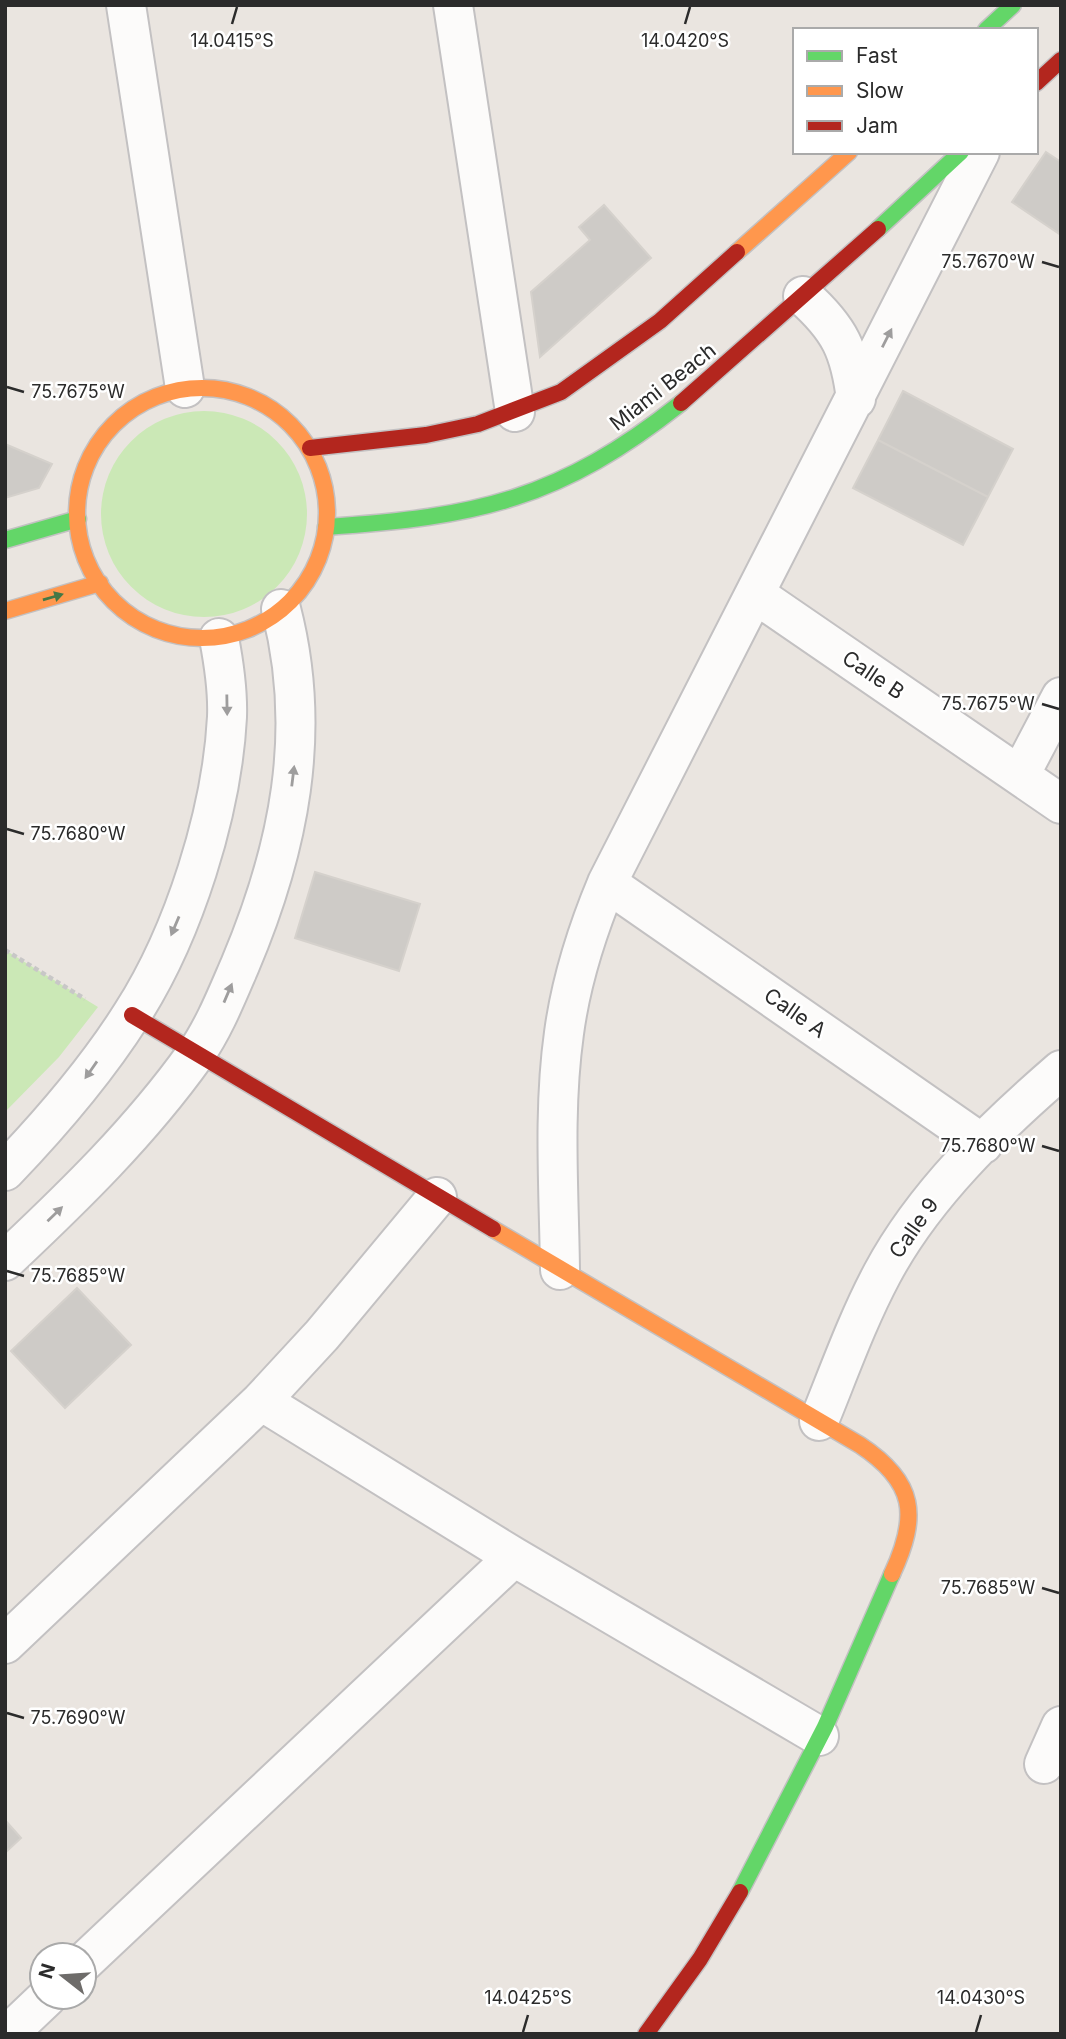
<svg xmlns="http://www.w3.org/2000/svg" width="1066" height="2039" viewBox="0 0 1066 2039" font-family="Inter,sans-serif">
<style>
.grass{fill:#cbe8b6}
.building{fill:#cecbc7;stroke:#d5d1cc;stroke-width:2}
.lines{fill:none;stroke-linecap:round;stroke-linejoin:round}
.street-casing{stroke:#c3c1c2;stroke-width:42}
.fast-casing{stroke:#c3c1c2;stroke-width:19}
.slow-casing{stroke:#c3c1c2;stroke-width:19}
.jam-casing{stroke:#c3c1c2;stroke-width:19}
.path{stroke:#c8c7c7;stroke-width:4.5;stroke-dasharray:5 3.5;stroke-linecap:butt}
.street{stroke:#fcfbfa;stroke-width:38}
.fast{stroke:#63d668;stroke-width:16}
.slow{stroke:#ff974d;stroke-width:16}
.jam{stroke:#b3261e;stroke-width:16}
.oneway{fill:#9e9d9d}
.oneway2{fill:#447846}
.ticks{fill:none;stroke:#2b2b2b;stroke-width:2.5}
.labels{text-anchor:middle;stroke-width:5;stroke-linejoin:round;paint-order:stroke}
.street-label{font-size:21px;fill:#2b2b2b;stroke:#fff}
.ticks-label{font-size:18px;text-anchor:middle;fill:#2b2b2b;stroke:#fff;stroke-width:5;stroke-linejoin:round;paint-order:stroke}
</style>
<rect width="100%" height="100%" fill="#eae5e0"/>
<path class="grass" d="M101 514a103 103 0 1 1 206 0a103 103 0 1 1-206 0Z
M5,950l93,57 -39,50 -54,55z"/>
<path class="building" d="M1046,152l15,10v73l-49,-33z
M604,205l47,53 -111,99 -9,-65 59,-52 -11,-13z
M903,391l110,58 -25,48 -110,-57z
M878,440l110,57 -25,48 -110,-57z
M5,444l47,20 -13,24 -34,10z
M315,872l105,32 -21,67 -104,-33z
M77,1288l54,57 -66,63 -54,-57z
M5,1820l16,18 -16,15z"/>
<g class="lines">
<defs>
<path id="street" d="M126,5l59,383
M453,5l62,407
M803,296c37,33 47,55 53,103
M755,594l306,210
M1020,775l41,-78
M607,883l376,261
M5,1171c47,-49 91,-100 127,-157 52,-81 90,-202 95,-297 1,-27 -3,-53 -8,-79
M437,1197l-115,138 -61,66 253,156 305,179
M5,1261c68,-64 135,-129 190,-206 19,-27 32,-60 45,-90 49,-116 73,-233 41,-356
M560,1270c-1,-79 -7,-159 4,-237 7,-52 23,-102 43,-150l373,-731
M819,1421c20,-49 38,-100 63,-147 42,-79 112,-146 179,-204
M5,1644l256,-243
M1044,1764l17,-38
M84,1962l430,-405
M8,2034l39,-37"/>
<path id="fast" d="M986,30l27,-25
M878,229l83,-77
M326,527c152,-10 234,-28 355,-124
M5,540l73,-21
M740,1892l85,-165 67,-153"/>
<path id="slow" d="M737,252l112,-100
M77 513a125 125 0 1 1 250 0a125 125 0 1 1-250 0Z
M5,611l95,-28
M493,1229l367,216c56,37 59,71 32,129"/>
<path id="jam" d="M1036,83l25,-23
M681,403l197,-174
M310,448l116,-13 52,-11 83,-32 99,-71 77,-69
M132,1015l361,214
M646,2034l54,-75 40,-67"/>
</defs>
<use href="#street" class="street-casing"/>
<use href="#fast" class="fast-casing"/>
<use href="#slow" class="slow-casing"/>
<use href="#jam" class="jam-casing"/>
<path class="path" d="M5,950l80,49"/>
<use href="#street" class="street"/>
<use href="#fast" class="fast"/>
<use href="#slow" class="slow"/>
<use href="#jam" class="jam"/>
</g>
<defs><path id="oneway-solid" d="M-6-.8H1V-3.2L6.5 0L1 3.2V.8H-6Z" transform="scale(1.75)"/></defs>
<g class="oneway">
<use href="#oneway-solid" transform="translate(887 338) rotate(-63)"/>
<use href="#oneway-solid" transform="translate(227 705) rotate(89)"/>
<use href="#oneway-solid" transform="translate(293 776) rotate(-83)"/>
<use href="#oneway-solid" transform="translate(175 926) rotate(113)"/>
<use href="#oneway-solid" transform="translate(228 993) rotate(-67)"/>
<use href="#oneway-solid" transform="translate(91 1070) rotate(125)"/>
<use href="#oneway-solid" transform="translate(55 1214) rotate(-44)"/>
</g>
<use class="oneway2" href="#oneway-solid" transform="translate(53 597) rotate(-16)"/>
<path class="ticks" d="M232,24l5,-17M685,24l5,-17M1042,262l17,5M7,387l17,5M1042,704l17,5M7,829l17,5M1042,1146l17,5M7,1271l17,5M1042,1588l17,5M7,1713l17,5M523,2032l5,-17M976,2032l5,-17"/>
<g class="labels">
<g class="street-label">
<text transform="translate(663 387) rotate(-38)" y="7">Miami Beach</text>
<text transform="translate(873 675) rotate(34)" y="7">Calle B</text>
<text transform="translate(795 1013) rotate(35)" y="7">Calle A</text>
<text transform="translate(914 1228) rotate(-55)" y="7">Calle 9</text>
</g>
</g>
<g class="ticks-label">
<text x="232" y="47">14.0415°S</text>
<text x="685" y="47">14.0420°S</text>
<text x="988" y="268">75.7670°W</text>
<text x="78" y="398">75.7675°W</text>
<text x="988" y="710">75.7675°W</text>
<text x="78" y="840">75.7680°W</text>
<text x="988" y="1152">75.7680°W</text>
<text x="78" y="1282">75.7685°W</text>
<text x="988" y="1594">75.7685°W</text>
<text x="78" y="1724">75.7690°W</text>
<text x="528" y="2004">14.0425°S</text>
<text x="981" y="2004">14.0430°S</text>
</g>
<rect width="1066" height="2039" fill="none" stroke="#2b2b2b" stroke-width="14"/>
<rect x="793" y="28" width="245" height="126" fill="#ffffff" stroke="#aaaaaa" stroke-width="2"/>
<rect x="807" y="51" width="35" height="10" fill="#63d668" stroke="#aaaaaa" stroke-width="2"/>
<text x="856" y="63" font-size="21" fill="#2b2b2b">Fast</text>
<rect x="807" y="86" width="35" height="10" fill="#ff974d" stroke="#aaaaaa" stroke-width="2"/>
<text x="856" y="98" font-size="21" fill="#2b2b2b">Slow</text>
<rect x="807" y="121" width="35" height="10" fill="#b3261e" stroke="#aaaaaa" stroke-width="2"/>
<text x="856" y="133" font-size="21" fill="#2b2b2b">Jam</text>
<g transform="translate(63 1976) rotate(287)"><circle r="33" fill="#ffffff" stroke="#aaaaaa" stroke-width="2"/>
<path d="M0-5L12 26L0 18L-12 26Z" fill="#6e6c6a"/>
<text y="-10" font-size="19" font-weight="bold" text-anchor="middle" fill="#2b2b2b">N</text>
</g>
</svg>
